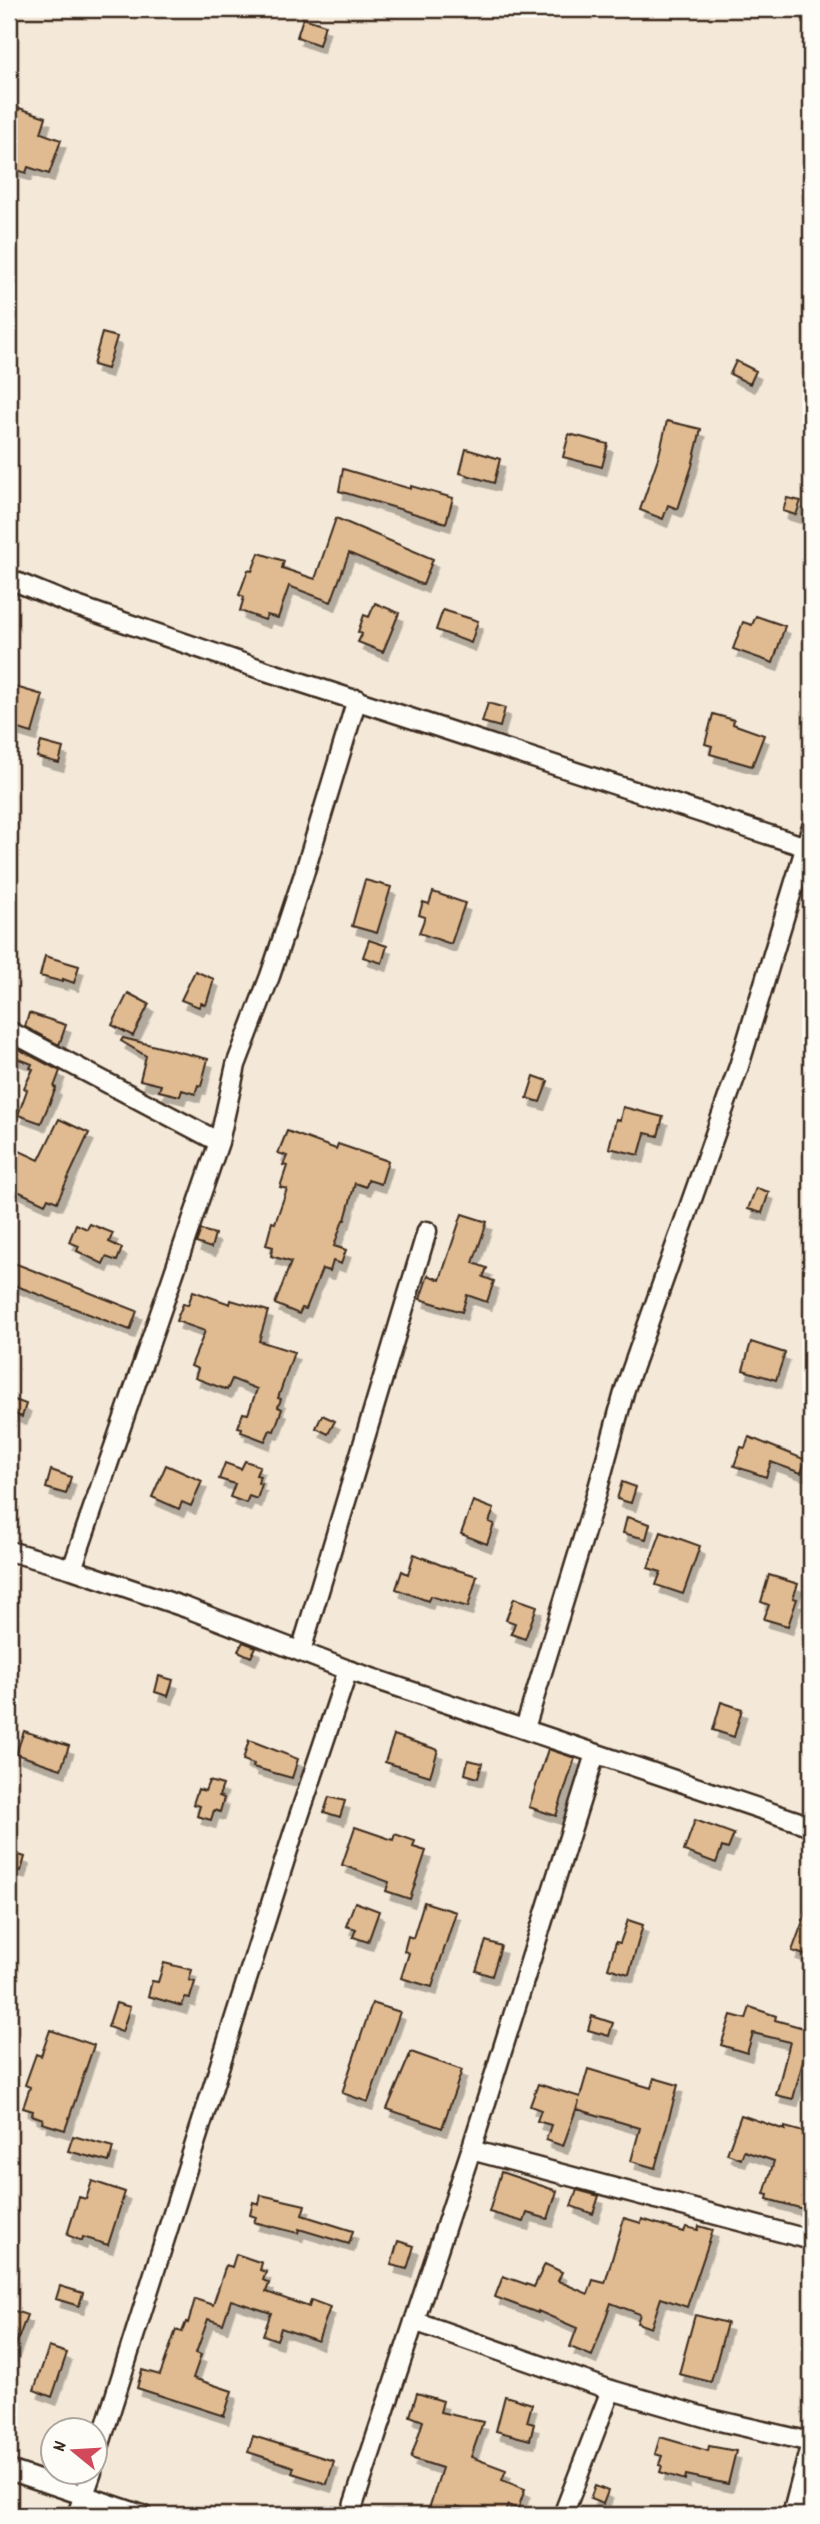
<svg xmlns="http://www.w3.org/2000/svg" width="820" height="2524" viewBox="0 0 820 2524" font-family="Dekko,sans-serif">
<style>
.building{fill:#e0bb91;stroke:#3b2a1e;stroke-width:2;filter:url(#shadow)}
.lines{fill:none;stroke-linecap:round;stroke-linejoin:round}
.minor-casing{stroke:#3b2a1e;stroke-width:23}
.minor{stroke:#fdfcf7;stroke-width:18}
</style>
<defs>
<filter id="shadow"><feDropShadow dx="4.5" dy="8" stdDeviation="0" flood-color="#0004"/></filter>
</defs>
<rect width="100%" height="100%" fill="#f4e8d8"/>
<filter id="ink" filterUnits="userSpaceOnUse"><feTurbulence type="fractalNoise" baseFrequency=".0143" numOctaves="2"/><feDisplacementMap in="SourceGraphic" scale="14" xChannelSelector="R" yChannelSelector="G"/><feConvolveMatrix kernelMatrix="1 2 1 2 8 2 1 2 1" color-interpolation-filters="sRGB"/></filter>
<g filter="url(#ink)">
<path class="building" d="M303,18l22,7 -6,20 -22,-8z
M19,108l27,9 -5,16 20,7 -12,34 -21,-7 -2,6 -17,-6v-51l7,3z
M102,333l15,4 -10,32 -14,-4z
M736,361l20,10 -6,13 -20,-10z
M667,421l34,8 -9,37 -14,43 -10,-4 -5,14 -23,-9 19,-55z
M569,434l39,10 -6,23 -39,-10z
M466,449l34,10 -6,24 -34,-10z
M343,469l68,20v-3l42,12 -7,25 -107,-32z
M787,498l14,3 -5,14 -13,-4z
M336,518l97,41 -10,26 -74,-32 -18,49 -42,-16 -11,32 -11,-3 -2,5 -25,-9 4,-14 -5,-2 9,-25 4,1 7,-18 25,8 -2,7 33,11z
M375,603l24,10 -16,39 -25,-10 4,-8 -4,-2 6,-17 5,2z
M443,610l35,11 -7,22 -35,-13z
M756,616l29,10 -12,37 -40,-14 10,-27 9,3z
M12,686l31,9 -11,38 -23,-7v-29z
M488,703l17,5 -5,19 -18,-5z
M713,714l21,6 -1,4 31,11 -12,31 -42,-12 2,-8 -7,-2z
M41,742l22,6 -4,15 -22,-6z
M365,880l26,7 -14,46 -25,-7z
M433,892l32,11 -14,41 -32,-11 6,-16 -6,-2 4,-13 6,2z
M369,940l18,6 -5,17 -19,-6z
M45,956l34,10 -5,17 -11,-4v3l-23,-6z
M195,971l19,8 -8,26 -5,-2 -2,4 -18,-7z
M128,993l21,11 -16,32 -21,-11z
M29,1013l37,12 -7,20 -34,-18z
M123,1038l85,21 -7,27 -3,-1 -3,9 -13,-4 -2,6 -21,-5 2,-6 -21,-5 6,-24 -25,-15z
M9,1044l51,27 -6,16 2,1 -15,35 -23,-8 9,-25 -3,-2 9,-19 -3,-1 2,-4 -23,-9z
M534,1076l14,5 -8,21 -13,-4z
M623,1107l40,10 -5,19 -13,-3 -6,22 -30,-7 7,-29 4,1z
M59,1119l30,14 -32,69 -9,-4 -3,6 -36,-17v-41l30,14z
M287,1131l49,18 2,-5 50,17 -7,23 -13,-4 -2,7 -11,-4 -10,37h-2l-9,26 12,4 -5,14 -8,-3 -3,10 -8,-2 -16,40 -4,-1 -3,6 -24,-10 16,-42 -20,-6 2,-9 -7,-2 6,-23 3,1 12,-34 -7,-2 7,-21 -4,-1 4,-9 -9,-3z
M756,1188l13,4 -7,21 -14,-4z
M462,1214l25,8 -14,41 14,5 -4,9 11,4 -7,21 -20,-7 -5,17 -42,-13 8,-24 12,5z
M76,1224l11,5 3,-5 23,9 -4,9 13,6 -5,13 -11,-4 -3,7 -26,-13 2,-5 -10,-4z
M201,1230l14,4 -4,14 -15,-5z
M9,1261l128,50 -7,19 -121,-47z
M193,1291l37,13 1,-4 37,11 -9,30 35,11 -16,46 3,1 -3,8 4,2 -8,22 -4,-1 -5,11 -24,-9 1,-4 -4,-1 5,-14 5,1 9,-25 -25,-10 -5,11 -32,-12 3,-9 -7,-3 14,-35 -29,-10 7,-17 5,1z
M751,1342l34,11 -9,27 -33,-10z
M9,1398l17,6 -4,13 -13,-5z
M322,1415l13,6 -7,13 -12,-6z
M749,1437l57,23 -5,13 -30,-11 -5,15 -32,-11 7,-19 4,1z
M245,1461l15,5 -4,9 4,1 -2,7 4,1 -5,15 -8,-3 -3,7 -16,-6 5,-13 -16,-5 6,-16 16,6z
M166,1465l36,16 -11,25 -9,-4 -3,7 -27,-12z
M51,1470l20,7 -5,17 -20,-6z
M622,1482l14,5 -5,16 -14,-4z
M473,1501l21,8 -5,13 5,2 -7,20 -26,-10z
M627,1517l23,7 -4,15 -23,-6z
M661,1532l39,14 -17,48 -27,-9 5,-13 -13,-4z
M414,1554l27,11 36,11 -9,31 -38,-11 -2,5 -32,-12 6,-18 6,3z
M769,1575l29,9 -5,14 4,1 -9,27 -24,-7 5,-14 -8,-3z
M514,1598l23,8 -12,33 -14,-5 4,-11 -9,-3z
M243,1642l13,5 -5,10 -13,-6z
M159,1676l14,4 -5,16 -13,-4z
M721,1702l21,7 -8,28 -21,-7z
M24,1731l45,15 -8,23 -45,-15z
M394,1735l44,15 -8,26 -45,-14z
M249,1740l49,19 -6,19 -39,-11 1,-3 -11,-4z
M548,1749l27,9 -19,58 -27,-9z
M468,1760l14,3 -4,15 -13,-4z
M209,1781l14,4 -4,11 5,2 -4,14 -6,-2 -3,10 -14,-4 3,-10 -7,-2 5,-15 7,2z
M329,1797l16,4 -5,16 -16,-5z
M695,1820l39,14 -6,15 -6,-2 -6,16 -32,-12z
M355,1827l38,13 2,-6 20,7 -2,6 13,4 -16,48 -24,-8 3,-9 -47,-17z
M9,1852l16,5 -4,14 -12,-4z
M355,1902l24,9 -11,31 -15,-5 3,-8 -10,-3z
M424,1902l32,10 -24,75 -31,-9 8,-25 -5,-2 4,-15 5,2z
M810,1902l1,46 -3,8 -16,-5z
M628,1920l15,5 -14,49 -21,-6 8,-26 4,1z
M486,1941l15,5 -9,30 -16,-5z
M164,1963l28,7 -3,10 6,2 -5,16 -5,-1 -3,9 -34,-10 4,-15 6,1z
M116,2003l14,4 -8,25 -14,-5z
M372,2003l28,9 -32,90 -26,-9z
M750,2007l26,9 -1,4 36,10 -18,69 -17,-4 14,-53 -37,-9 -6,20 -26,-8 10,-30 15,4z
M592,2016l21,7 -4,13 -21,-6z
M50,2030l44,15 -29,85 -23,-7 1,-4 -11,-4 1,-4 -10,-3 7,-21 -5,-2 11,-31 5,2z
M411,2052l51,18 -20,58 -55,-19z
M588,2069l63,19 3,-10 24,7 -23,83 -24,-7 9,-33 -63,-19 2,-8 -16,45 -17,-6 5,-15 -14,-4 4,-11 -11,-4 8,-22 42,13z
M741,2115l44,15v-3l26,7v64l-4,12 -40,-11 1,-4 -4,-1 10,-33 -30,-10 -3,8 -14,-5z
M73,2136l40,11 -4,15 -41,-11z
M501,2172l56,19 -9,28 -21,-6 -3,9 -35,-10z
M92,2181l33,11 -17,53 -25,-8 -1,4 -15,-6 12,-38 7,2z
M577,2190l22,6 -6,18 -22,-8z
M261,2195l44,10 -3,10 51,16 -4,13 -50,-15 -1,4 -44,-11 2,-5 -6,-2 3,-13 6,2z
M624,2218l17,5 1,-4 42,13 2,-5 12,3 1,-4 14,4 -26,77 -26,-9 -10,30 -14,-5 3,-9 -29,-11 -19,53 -22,-9 7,-19 -39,-17v2l-43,-16 8,-21 31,11 11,-23 17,8 -4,9 30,13 5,-14 12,3z
M398,2241l16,5 -7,23 -16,-4z
M236,2254l26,9 -2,7 6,2 -3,8 6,3 -3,9 43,15 2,-7 19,7 -12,34 -37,-13 -4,12 -14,-5 8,-22 -40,-13 -8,24 -15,-5 -12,34 5,2 -8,23 39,13 -8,25 -87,-28 5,-18 18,5 16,-45 6,2 4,-10 2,1 7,-24 18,6 13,-40 6,2z
M60,2286l23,7 -4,13 -23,-7z
M9,2309l18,6 -17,46h-1z
M695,2315l32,8 -16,59 -32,-8z
M49,2347l18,6 -15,44 -18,-7z
M417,2393l26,8 -3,11 43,10 -12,35 35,13 -4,10 23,9 -7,20 -10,-4 -4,10h-21l-27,-9 -3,9h-26l15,-47 -31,-10 12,-37 -13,-5z
M505,2396l27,8 -5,18 7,2 -4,16 -34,-9z
M253,2436l81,25 -7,23 -35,-11 2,-6 -46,-15z
M660,2437l48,14 1,-5 27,5 -8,33 -42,-9 -1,5 -25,-8 2,-6 -3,-1 3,-9 -7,-2z
M595,2486l13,5 -5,13 -13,-5z"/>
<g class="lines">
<defs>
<path id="minor" d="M9,579l59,24 198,68 540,176
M9,1031l210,111
M9,1551l63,18 115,39 161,62 463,156
M72,1569l147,-427 17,-77 34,-89 34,-102 53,-175
M301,1651l126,-420
M525,1728l70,-229 30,-110 114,-323 72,-237
M471,2150l340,90
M414,2321l197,69 100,29 100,23
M94,2463l199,-629 55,-164
M9,2470l133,45
M77,2515l15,-43
M350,2515l121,-365 124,-396
M563,2515l48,-125
M792,2515l19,-72"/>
</defs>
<use href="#minor" class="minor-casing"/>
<use href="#minor" class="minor"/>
</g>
</g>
<rect width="820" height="2524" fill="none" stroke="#fdfcf7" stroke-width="35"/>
<rect x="18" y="18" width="785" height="2489" fill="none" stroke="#3b2a1e" stroke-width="2.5" filter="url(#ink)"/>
<g transform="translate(74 2451) rotate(288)"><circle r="33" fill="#fdfcf7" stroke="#afa8a0" stroke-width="2"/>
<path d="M0-5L12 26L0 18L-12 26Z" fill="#d1495b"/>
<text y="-10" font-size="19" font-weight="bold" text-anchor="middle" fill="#3b2a1e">N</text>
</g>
</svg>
